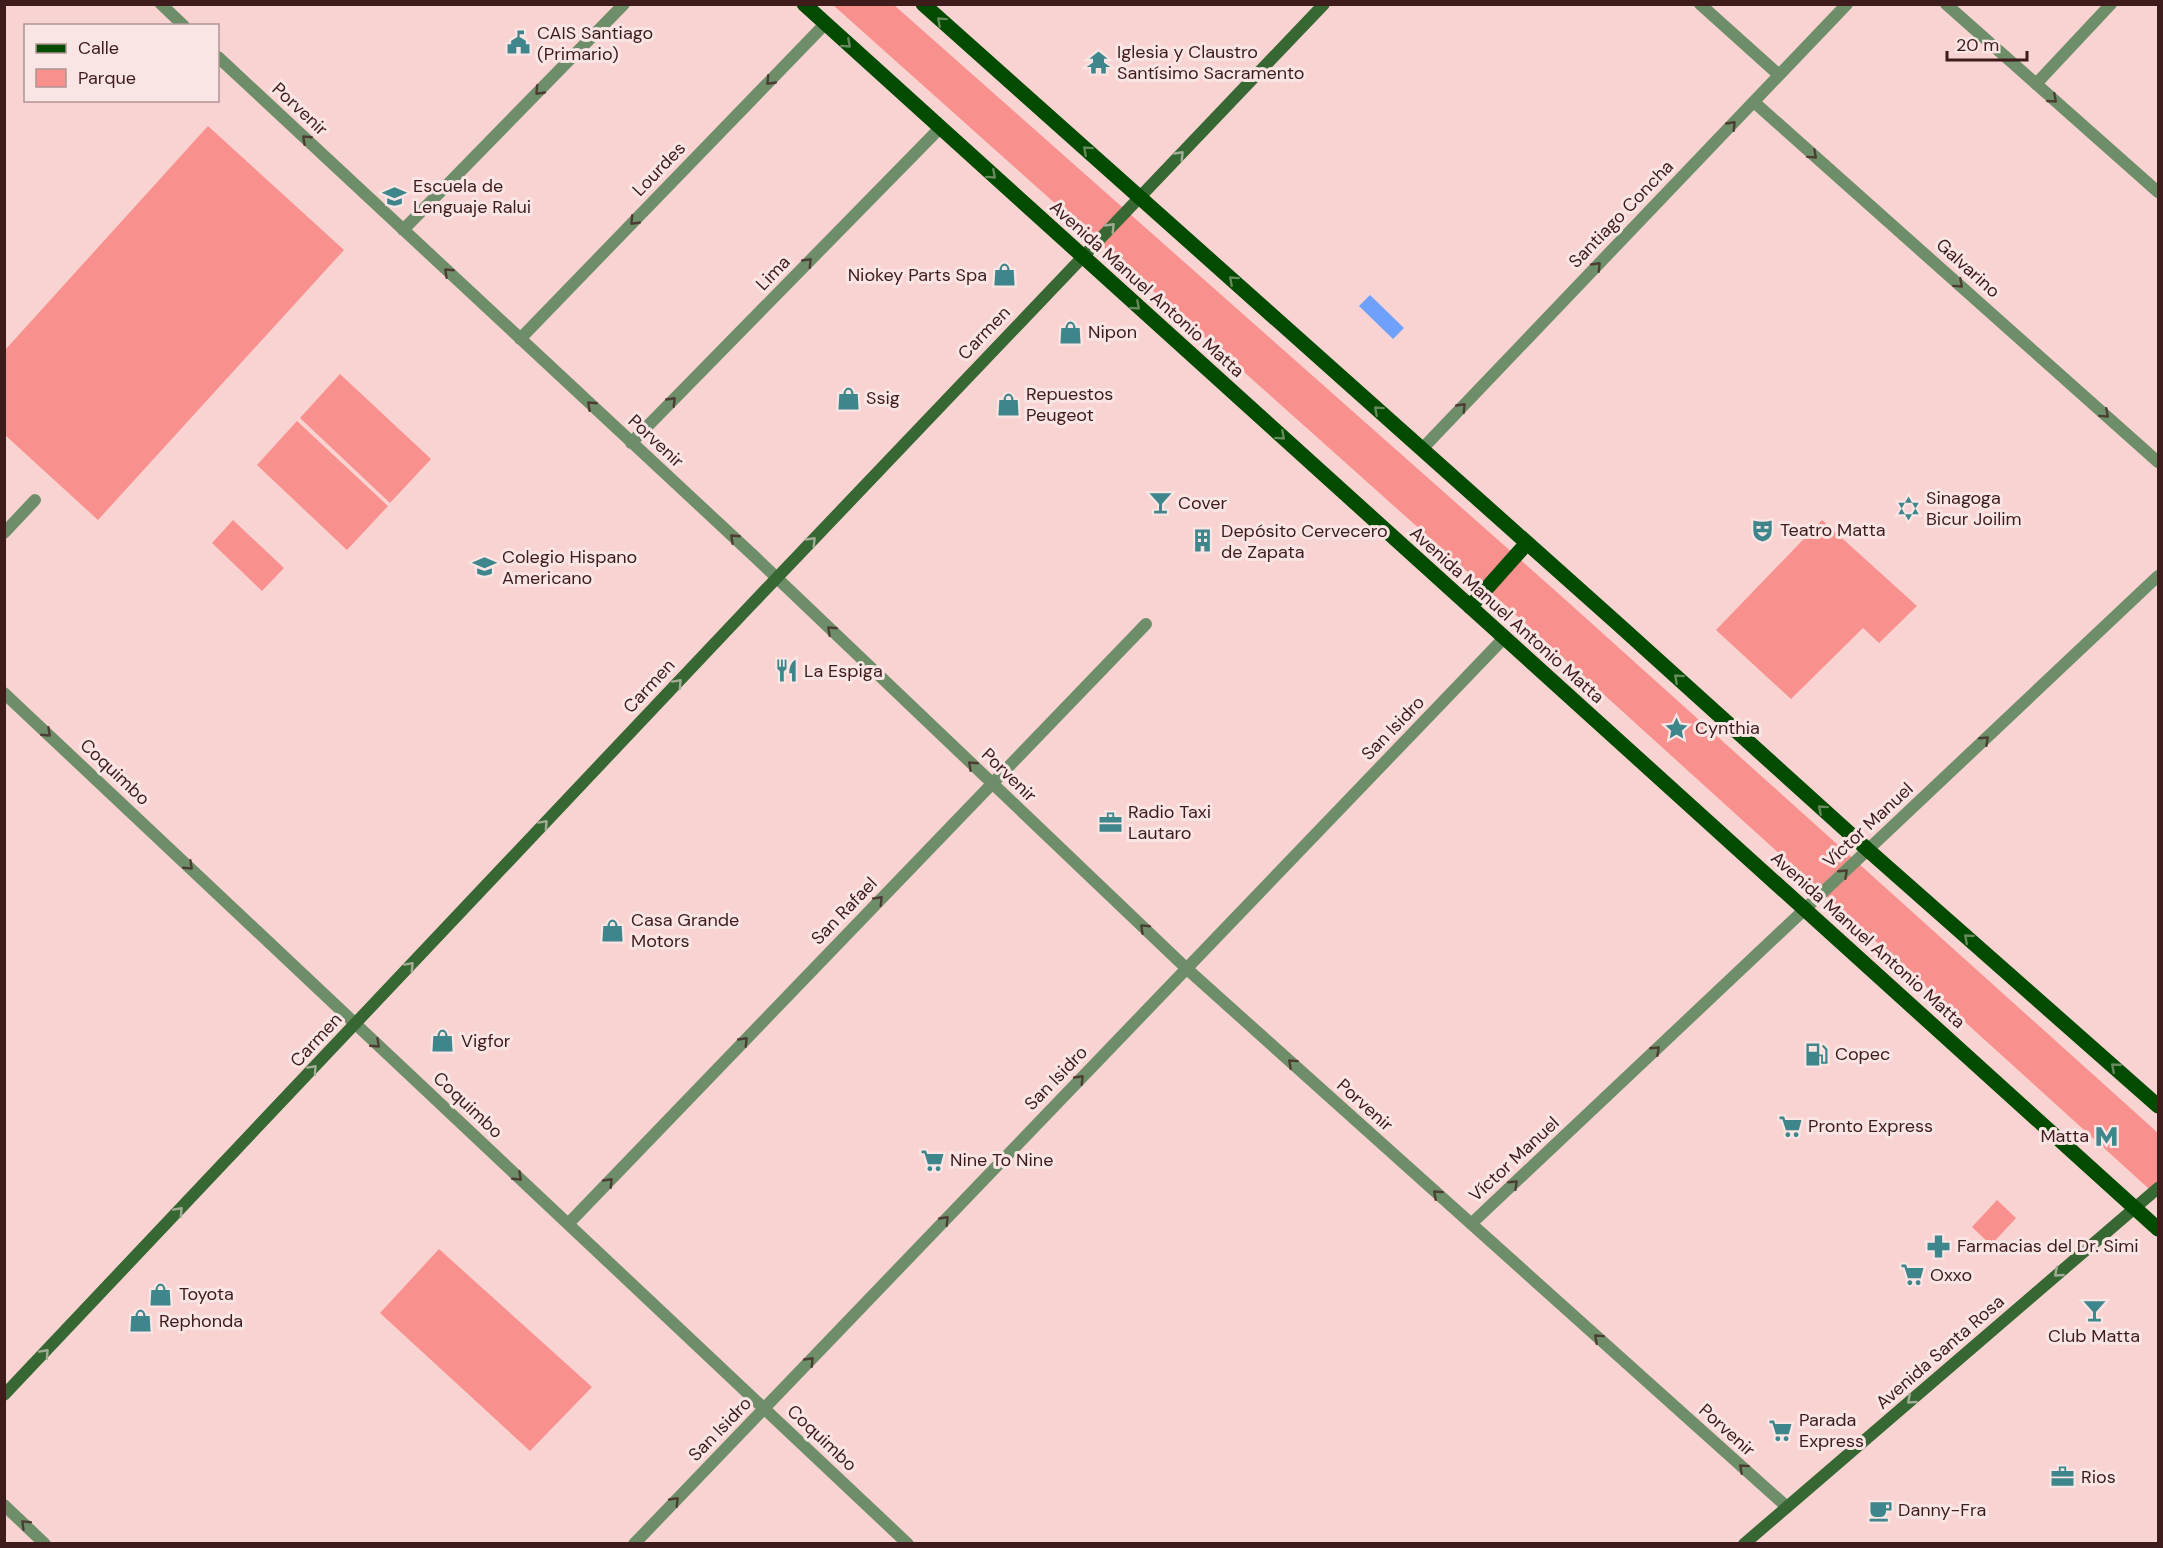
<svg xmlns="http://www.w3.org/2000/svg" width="2163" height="1548" viewBox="0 0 2163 1548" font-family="'DM Sans',sans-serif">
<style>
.green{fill:#f8908e}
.water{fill:#6fa1fc}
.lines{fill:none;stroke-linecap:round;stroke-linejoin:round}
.minor{stroke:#6e8e6a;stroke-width:12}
.tertiary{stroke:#6e8e6a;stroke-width:12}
.secondary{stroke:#376732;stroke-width:12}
.primary{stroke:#034b00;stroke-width:15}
.oneway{stroke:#65895b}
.oneway2{stroke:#4d3e33}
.oneway3{stroke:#a2ac94}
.labels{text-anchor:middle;stroke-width:6;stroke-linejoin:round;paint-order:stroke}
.poi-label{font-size:18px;fill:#3f1c1c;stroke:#f9e5e4;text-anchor:start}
.street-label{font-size:18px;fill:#3f1c1c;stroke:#f9e5e4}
</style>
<rect width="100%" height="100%" fill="#f9d3d1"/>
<path class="green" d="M833,5h61l665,589 599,539v64l-633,-574z
M208,126l136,124 -246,270 -93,-85v-85z
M340,374l91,85 -41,44 -90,-85z
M297,421l91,85 -41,44 -90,-85z
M233,520l51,48 -22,23 -50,-48z
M1822,520l95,86 -38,37 -16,-15 -72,71 -75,-69z
M1997,1200l19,18 -25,27 -19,-18z
M439,1249l153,138 -62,64 -150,-138z"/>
<path class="water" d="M1370,295l34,33 -11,11 -34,-33z"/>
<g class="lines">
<path class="minor" d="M161,4l23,22
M1700,4l79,71
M1946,4l212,188
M218,57l537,500 431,411 601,539
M2036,84l75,-80
M1754,102l404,360
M403,230l221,-226
M520,339l305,-315
M631,443l309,-315
M1422,449l425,-445
M4,533l31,-33
M4,693l904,851
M568,1224l578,-600
M1471,1224l687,-648
M634,1544l870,-906"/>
<path class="tertiary" d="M4,1505l41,39"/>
<path class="secondary" d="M4,1395l745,-788 575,-603
M1744,1544l414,-356"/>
<path class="primary" d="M804,4l1354,1225
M923,4l695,620 250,226 290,256
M1470,607l57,-64"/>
</g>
<defs><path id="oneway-chevron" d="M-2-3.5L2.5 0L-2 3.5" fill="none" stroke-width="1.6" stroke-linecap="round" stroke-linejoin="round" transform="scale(1.5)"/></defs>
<g class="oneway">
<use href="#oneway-chevron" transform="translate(941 21) rotate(-138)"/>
<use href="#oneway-chevron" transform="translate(847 44) rotate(42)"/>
<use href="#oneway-chevron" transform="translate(1087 150) rotate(-138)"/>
<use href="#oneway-chevron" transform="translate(992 175) rotate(42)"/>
<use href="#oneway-chevron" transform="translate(1233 280) rotate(-138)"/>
<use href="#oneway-chevron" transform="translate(1136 306) rotate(42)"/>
<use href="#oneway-chevron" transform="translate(1378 410) rotate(-138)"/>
<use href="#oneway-chevron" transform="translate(1281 436) rotate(42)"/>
<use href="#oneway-chevron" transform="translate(1678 678) rotate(-138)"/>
<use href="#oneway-chevron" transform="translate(1822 809) rotate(-138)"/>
<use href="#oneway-chevron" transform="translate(1968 938) rotate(-139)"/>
<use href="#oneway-chevron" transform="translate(2115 1067) rotate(-139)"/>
</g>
<g class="oneway2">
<use href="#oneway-chevron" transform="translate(770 81) rotate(134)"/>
<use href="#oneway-chevron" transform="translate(539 91) rotate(134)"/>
<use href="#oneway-chevron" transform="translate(2053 99) rotate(41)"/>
<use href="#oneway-chevron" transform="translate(1732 125) rotate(-46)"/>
<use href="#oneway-chevron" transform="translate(306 139) rotate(-137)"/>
<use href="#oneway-chevron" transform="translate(1813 155) rotate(42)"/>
<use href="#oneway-chevron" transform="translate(634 221) rotate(134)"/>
<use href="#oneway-chevron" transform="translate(808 262) rotate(-46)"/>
<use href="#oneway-chevron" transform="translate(1597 266) rotate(-46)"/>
<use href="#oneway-chevron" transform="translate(448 272) rotate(-137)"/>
<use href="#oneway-chevron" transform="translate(1959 284) rotate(42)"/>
<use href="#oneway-chevron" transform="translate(672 401) rotate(-46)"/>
<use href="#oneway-chevron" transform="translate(591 405) rotate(-137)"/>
<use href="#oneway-chevron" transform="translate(1462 407) rotate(-46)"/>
<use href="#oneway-chevron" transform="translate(2105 414) rotate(42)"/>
<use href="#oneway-chevron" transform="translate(734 538) rotate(-137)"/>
<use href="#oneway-chevron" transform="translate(831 630) rotate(-137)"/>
<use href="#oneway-chevron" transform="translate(47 733) rotate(43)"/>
<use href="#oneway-chevron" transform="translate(1985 740) rotate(-43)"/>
<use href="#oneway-chevron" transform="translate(972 765) rotate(-137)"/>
<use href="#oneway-chevron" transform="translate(189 866) rotate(43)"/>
<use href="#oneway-chevron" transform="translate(1844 873) rotate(-43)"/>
<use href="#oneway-chevron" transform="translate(879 900) rotate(-46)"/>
<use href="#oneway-chevron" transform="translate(1144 928) rotate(-136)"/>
<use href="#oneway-chevron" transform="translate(744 1041) rotate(-46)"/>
<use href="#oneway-chevron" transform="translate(376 1044) rotate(43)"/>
<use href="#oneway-chevron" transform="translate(1656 1050) rotate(-43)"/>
<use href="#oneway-chevron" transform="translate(1292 1063) rotate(-138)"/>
<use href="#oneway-chevron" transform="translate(1080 1079) rotate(-46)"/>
<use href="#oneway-chevron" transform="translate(518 1177) rotate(43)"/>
<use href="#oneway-chevron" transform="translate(609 1182) rotate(-46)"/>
<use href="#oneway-chevron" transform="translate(1514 1184) rotate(-43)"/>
<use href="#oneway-chevron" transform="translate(1437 1194) rotate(-138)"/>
<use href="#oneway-chevron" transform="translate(945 1220) rotate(-46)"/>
<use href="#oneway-chevron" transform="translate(1598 1338) rotate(-138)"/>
<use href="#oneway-chevron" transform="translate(810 1361) rotate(-46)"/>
<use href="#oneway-chevron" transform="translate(1743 1468) rotate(-138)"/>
<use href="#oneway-chevron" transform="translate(675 1501) rotate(-46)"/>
<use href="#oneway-chevron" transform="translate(25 1524) rotate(-136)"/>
</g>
<g class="oneway3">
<use href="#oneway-chevron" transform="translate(1180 155) rotate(-46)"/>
<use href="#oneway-chevron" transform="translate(1111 227) rotate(-46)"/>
<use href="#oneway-chevron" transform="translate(812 541) rotate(-46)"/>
<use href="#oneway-chevron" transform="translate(678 683) rotate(-47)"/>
<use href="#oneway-chevron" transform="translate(544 824) rotate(-47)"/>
<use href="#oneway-chevron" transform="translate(410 966) rotate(-47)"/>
<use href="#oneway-chevron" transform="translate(313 1069) rotate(-47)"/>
<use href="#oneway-chevron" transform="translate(179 1211) rotate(-47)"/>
<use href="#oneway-chevron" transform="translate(2058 1273) rotate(139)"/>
<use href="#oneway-chevron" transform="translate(45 1353) rotate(-47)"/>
<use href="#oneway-chevron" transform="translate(1911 1400) rotate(139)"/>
</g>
<defs>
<symbol id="civic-bare" viewBox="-9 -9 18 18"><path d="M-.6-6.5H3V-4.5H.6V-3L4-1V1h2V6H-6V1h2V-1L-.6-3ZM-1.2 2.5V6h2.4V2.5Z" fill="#3e868b" stroke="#f9e5e4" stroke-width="2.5" paint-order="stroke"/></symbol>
<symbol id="temple-bare" viewBox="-9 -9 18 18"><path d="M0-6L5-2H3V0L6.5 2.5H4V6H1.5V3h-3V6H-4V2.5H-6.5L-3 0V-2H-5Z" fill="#3e868b" stroke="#f9e5e4" stroke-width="2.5" paint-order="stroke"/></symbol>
<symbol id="school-bare" viewBox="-9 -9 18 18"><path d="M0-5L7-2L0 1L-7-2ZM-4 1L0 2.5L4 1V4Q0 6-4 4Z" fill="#3e868b" stroke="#f9e5e4" stroke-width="2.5" paint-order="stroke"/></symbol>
<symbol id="shop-bare" viewBox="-9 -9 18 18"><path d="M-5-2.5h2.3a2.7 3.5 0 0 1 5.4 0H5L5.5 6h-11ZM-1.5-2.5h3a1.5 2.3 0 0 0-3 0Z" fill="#3e868b" stroke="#f9e5e4" stroke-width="2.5" paint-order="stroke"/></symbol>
<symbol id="bar-bare" viewBox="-9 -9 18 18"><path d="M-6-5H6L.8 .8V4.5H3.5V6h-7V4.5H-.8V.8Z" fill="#3e868b" stroke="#f9e5e4" stroke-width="2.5" paint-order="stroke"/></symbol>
<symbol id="synagogue-bare" viewBox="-9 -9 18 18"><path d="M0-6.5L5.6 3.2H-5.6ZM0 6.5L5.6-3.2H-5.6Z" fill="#3e868b" stroke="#f9e5e4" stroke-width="2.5" paint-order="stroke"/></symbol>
<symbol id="theatre-bare" viewBox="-9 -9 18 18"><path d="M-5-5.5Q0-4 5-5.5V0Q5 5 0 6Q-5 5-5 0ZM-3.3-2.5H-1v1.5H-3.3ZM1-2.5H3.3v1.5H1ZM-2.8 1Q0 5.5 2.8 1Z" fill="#3e868b" stroke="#f9e5e4" stroke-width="2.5" paint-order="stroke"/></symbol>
<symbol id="building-bare" viewBox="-9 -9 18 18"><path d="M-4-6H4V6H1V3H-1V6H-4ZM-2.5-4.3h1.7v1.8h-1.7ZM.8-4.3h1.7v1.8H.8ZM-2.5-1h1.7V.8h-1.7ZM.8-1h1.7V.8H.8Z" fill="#3e868b" stroke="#f9e5e4" stroke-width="2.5" paint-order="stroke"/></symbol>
<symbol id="restaurant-bare" viewBox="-9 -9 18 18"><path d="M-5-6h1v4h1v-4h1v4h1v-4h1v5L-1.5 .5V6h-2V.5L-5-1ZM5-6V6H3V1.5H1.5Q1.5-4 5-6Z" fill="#3e868b" stroke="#f9e5e4" stroke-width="2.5" paint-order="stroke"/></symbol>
<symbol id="sight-bare" viewBox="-9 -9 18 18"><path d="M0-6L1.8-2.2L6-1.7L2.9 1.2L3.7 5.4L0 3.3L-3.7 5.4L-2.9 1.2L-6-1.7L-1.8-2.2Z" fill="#3e868b" stroke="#f9e5e4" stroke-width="2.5" paint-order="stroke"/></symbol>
<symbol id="office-bare" viewBox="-9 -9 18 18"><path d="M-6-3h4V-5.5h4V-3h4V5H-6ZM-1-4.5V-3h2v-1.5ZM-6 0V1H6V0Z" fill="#3e868b" stroke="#f9e5e4" stroke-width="2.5" paint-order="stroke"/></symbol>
<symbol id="fuel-bare" viewBox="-9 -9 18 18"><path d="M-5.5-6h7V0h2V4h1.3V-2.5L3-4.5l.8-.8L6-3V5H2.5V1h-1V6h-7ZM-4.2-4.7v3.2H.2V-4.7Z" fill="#3e868b" stroke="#f9e5e4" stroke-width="2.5" paint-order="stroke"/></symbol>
<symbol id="supermarket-bare" viewBox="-9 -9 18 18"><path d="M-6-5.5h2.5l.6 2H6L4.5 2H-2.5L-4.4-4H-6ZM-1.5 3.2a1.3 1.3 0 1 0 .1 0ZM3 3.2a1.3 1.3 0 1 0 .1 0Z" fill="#3e868b" stroke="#f9e5e4" stroke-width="2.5" paint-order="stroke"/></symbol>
<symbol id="metro-bare" viewBox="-9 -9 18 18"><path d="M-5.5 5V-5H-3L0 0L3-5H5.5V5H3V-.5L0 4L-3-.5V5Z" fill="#3e868b" stroke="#f9e5e4" stroke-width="2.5" paint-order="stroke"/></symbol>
<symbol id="pharmacy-bare" viewBox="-9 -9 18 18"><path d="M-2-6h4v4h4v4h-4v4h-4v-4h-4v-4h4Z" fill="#3e868b" stroke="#f9e5e4" stroke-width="2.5" paint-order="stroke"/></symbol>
<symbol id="cafe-bare" viewBox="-9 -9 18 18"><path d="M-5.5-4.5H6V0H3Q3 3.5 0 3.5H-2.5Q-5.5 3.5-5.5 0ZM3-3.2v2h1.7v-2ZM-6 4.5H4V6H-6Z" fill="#3e868b" stroke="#f9e5e4" stroke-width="2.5" paint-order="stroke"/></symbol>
</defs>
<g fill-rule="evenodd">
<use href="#civic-bare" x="502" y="26" width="33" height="33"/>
<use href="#temple-bare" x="1082" y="46" width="33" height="33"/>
<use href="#school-bare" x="378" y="180" width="33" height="33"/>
<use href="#shop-bare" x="988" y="258" width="33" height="33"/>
<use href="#shop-bare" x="1054" y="316" width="33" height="33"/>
<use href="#shop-bare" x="832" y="382" width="33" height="33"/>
<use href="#shop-bare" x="992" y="388" width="33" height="33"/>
<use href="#bar-bare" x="1144" y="486" width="33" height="33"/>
<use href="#synagogue-bare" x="1892" y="492" width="33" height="33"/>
<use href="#theatre-bare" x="1746" y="514" width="33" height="33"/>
<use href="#building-bare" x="1186" y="524" width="33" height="33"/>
<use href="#school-bare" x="468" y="550" width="33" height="33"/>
<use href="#restaurant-bare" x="770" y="654" width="33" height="33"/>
<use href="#sight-bare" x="1660" y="712" width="33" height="33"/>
<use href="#office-bare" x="1094" y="806" width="33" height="33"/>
<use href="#shop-bare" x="596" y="914" width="33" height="33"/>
<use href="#shop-bare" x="426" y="1024" width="33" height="33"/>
<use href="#fuel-bare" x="1800" y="1038" width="33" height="33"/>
<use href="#supermarket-bare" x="1774" y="1110" width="33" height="33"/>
<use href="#metro-bare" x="2090" y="1120" width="33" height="33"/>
<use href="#supermarket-bare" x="916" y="1144" width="33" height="33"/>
<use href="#pharmacy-bare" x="1922" y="1230" width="33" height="33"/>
<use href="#supermarket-bare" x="1896" y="1258" width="33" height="33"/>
<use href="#shop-bare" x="144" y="1278" width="33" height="33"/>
<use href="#bar-bare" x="2078" y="1294" width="33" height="33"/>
<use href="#shop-bare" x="124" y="1304" width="33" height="33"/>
<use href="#supermarket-bare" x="1764" y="1414" width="33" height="33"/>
<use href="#office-bare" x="2046" y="1460" width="33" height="33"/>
<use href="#cafe-bare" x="1864" y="1494" width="33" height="33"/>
</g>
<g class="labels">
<g class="poi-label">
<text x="537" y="39">CAIS Santiago<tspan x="537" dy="21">(Primario)</tspan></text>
<text x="1117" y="58">Iglesia y Claustro<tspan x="1117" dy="21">Santísimo Sacramento</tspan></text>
<text x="413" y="192">Escuela de<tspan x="413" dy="21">Lenguaje Ralui</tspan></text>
<text x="987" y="281" text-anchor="end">Niokey Parts Spa</text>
<text x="1088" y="338">Nipon</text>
<text x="1026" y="400">Repuestos<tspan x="1026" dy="21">Peugeot</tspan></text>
<text x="866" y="404">Ssig</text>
<text x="1926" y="504">Sinagoga<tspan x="1926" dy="21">Bicur Joilim</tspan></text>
<text x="1178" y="509">Cover</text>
<text x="1780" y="536">Teatro Matta</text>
<text x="1221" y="537">Depósito Cervecero<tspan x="1221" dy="21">de Zapata</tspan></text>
<text x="502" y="563">Colegio Hispano<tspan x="502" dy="21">Americano</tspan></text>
<text x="804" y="677">La Espiga</text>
<text x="1695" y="734">Cynthia</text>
<text x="1128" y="818">Radio Taxi<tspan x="1128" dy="21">Lautaro</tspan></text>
<text x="631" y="926">Casa Grande<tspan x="631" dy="21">Motors</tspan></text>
<text x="461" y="1047">Vigfor</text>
<text x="1835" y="1060">Copec</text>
<text x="1808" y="1132">Pronto Express</text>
<text x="2089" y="1142" text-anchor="end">Matta</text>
<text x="950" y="1166">Nine To Nine</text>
<text x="1957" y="1252">Farmacias del Dr. Simi</text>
<text x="1930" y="1281">Oxxo</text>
<text x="179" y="1300">Toyota</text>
<text x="159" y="1327">Rephonda</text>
<text x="2094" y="1342" text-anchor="middle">Club Matta</text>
<text x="1799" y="1426">Parada<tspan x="1799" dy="21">Express</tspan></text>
<text x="2081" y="1483">Rios</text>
<text x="1898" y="1516">Danny-Fra</text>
</g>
<g class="street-label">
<text transform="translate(300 109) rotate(43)" y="6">Porvenir</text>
<text transform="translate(659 169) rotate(-46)" y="6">Lourdes</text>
<text transform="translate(1621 214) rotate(-46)" y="6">Santiago Concha</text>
<text transform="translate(1968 268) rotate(42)" y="6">Galvarino</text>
<text transform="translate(773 273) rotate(-46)" y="6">Lima</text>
<text transform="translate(1147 289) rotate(42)" y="6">Avenida Manuel Antonio Matta</text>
<text transform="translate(984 333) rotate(-46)" y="6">Carmen</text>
<text transform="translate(656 441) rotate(43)" y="6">Porvenir</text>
<text transform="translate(1507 615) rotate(42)" y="6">Avenida Manuel Antonio Matta</text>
<text transform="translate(649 686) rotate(-47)" y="6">Carmen</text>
<text transform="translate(1393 728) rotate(-46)" y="6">San Isidro</text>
<text transform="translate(115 772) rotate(43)" y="6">Coquimbo</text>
<text transform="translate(1009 775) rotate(44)" y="6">Porvenir</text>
<text transform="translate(1868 825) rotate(-43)" y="6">Víctor Manuel</text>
<text transform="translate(844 911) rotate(-46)" y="6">San Rafael</text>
<text transform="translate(1868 940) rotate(42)" y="6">Avenida Manuel Antonio Matta</text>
<text transform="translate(316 1040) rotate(-47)" y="6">Carmen</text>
<text transform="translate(1056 1078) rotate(-46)" y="6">San Isidro</text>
<text transform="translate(468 1105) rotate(43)" y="6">Coquimbo</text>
<text transform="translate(1365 1105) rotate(42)" y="6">Porvenir</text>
<text transform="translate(1514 1159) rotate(-43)" y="6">Víctor Manuel</text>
<text transform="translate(1940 1352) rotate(-41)" y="6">Avenida Santa Rosa</text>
<text transform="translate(720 1429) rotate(-46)" y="6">San Isidro</text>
<text transform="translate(1727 1430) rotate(42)" y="6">Porvenir</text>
<text transform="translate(822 1438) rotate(43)" y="6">Coquimbo</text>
</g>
</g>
<rect width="2163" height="1548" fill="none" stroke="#3f1c1c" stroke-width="12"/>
<rect x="24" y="24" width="195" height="78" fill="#f9e5e4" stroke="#af9594" stroke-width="1.5"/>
<rect x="36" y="44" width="30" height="9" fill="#034b00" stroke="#af9594" stroke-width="1.5"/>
<text x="78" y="54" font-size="18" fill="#3f1c1c">Calle</text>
<rect x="36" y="69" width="30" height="18" fill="#f8908e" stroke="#af9594" stroke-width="1.5"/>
<text x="78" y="84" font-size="18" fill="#3f1c1c">Parque</text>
<path d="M1947 51v9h80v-9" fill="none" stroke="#3f1c1c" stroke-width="3"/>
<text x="1956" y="51" font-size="18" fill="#3f1c1c" stroke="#f9e5e4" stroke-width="4.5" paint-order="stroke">20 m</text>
</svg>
